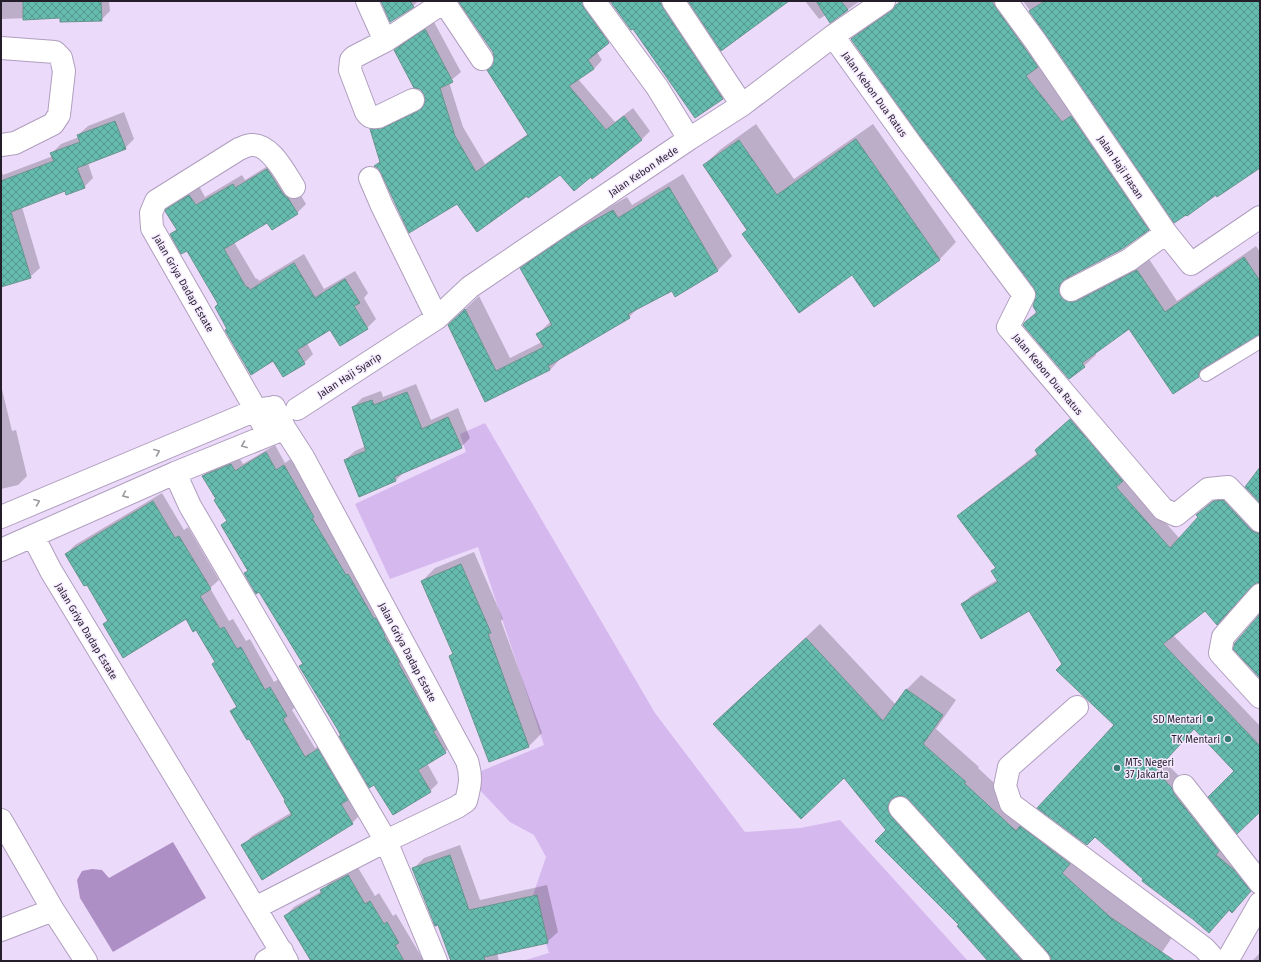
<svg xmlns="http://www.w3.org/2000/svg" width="1261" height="962" viewBox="0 0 1261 962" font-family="'Fira Sans',sans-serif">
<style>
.grass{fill:#d5b8ed}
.water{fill:#ad8fc5}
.shadow{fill:#0003;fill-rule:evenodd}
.building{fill:url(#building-cross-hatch);stroke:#69948d}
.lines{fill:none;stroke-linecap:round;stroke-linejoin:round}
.lane-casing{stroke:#af9ebe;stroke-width:14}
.street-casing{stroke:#af9ebe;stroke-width:24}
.lane{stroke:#fff;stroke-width:12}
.street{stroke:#fff;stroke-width:22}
.oneway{stroke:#9c9a9f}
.poi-dot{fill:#357b72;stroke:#f5eaff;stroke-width:1.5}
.labels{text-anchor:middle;stroke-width:3;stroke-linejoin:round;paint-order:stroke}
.street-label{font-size:10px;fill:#241e2a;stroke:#f5eaff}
.poi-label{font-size:10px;fill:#241e2a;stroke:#f5eaff;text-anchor:end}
</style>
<defs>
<pattern id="building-cross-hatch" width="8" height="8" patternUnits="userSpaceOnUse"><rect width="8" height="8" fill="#66bbaf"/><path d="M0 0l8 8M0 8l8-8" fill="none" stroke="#54978f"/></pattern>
</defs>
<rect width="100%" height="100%" fill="#ecdafb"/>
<path class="grass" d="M485,423l170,290 90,119 56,-4 39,-8 128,141h-446l27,-8 -17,-55 14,-41 -12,-22 -24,-13 -33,-35 -3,-13 70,-29 -66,-198 -88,32 -35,-75 111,-52 -6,-18z"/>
<path class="water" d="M173,842l33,56 -93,54 -33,-54 -3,-18 5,-9 10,-2 10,1 7,8z"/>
<path class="shadow" d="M1,1h108l1,10 -9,9 -40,-3 -60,2z
M382,1h36l-5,5z
M460,1h130l26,34 -19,17 5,8 -8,9 -16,10 37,43 18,-14 17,23 -9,9 -50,36 -31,-2 -33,21 -70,8 -82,-37 6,-5 -10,-31 9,-9 13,-1 32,-16v-10l-30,-44 9,-9 30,-19 27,50 -12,10 14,45 22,37 43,-30 -34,-70 1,-6 -2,-6z
M621,1h56l57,85 -12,12z
M805,1h55l-30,21 -4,-7 -7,4z
M901,1h109l39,54 -11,11 122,152 -12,11 -78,46 1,9 78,-25 28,42 79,-55 4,6v81l-50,31 -12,12 -69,-48 -34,25 1,2 -12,11 -59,-44 12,-11v-17l-2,-7 -183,-248 12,-11z
M1023,1h237v166l-201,-116z
M124,112l10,27 -9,9 -37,15 5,15 -9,9 -19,3 -43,17 18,61 -10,9 -29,9v-116l2,5 50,-19 -1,-3 9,-9 18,-7 -1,-2 10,-9z
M756,124l38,55 79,-55 83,118 -16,17 -66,46 -22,-32 -104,-44 -44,-64 17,-16z
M277,160l20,29 9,15 -9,9 -29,8 -34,21 22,37 1,-1 2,3 45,-27 20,35 31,-18 13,22 -4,5 12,21 -9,9h-36l-24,15 6,11 -9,9 -30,-3 -46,-32 -9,-24 -32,-54 -16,-15 6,-6 -10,-19 9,-10 23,-14 6,11 37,-22 3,5z
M683,174l49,82 -14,14 -43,26 -3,-6 -34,18 -9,9 -65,38 -14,15 -64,31 -23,-90 16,-15 31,62 32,-16 -4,-8 13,-13 -29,-53 13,-14 50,-33 42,-24 5,8z
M416,384l15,36 27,-12 12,30 -9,9 -57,25 -9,9 -50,-21 10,-9 11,-5 -13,-39 9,-9 19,-7 2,6z
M1,385l11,46 4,-1 11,46 -9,9 -17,4z
M1080,410l45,67 55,62 19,-22 -1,-2 9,-10 17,-13 36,27v63h-4l-51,28 -32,25 87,91v84l-24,-39 -41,-43 -31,33 17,17 79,103 -28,31 -2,-2 -21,22 -94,-207 -51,-61 -35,-54 -67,-6 10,-9 25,-15 -5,-9 4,-4 -38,-51 10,-9 70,-54 8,-12z
M275,445l10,18 7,-5 161,286 -8,8 -18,11 11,20 -8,8 -37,22 -18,-30 -33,-48 -38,-72 -44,-72 -15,-18 4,-3 -27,-45 5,-5 -10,-21 -14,-23 8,-8 28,-11 4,7z
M162,493l22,37 4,-3 31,53 -9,8 19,33 4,-2 13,22 4,-2 24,43 5,-3 16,28 -3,3 23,38 12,-7 34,73 -9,9 -109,22 9,-9 40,-24 -6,-12 -37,-62 -17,-27 6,-6 -22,-43 -20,-33 -10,-11 -82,6 4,-5 -21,-36 -21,-29 9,-9z
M474,552l29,67 -2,2 41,112 -13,13 -39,15 -40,-105 3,-3 -31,-72 13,-13z
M820,624l76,81 11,-16 14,-14 35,25 -20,29 43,38 -1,1 146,135 49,33 -17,25h-167l-145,-184 -116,-67zM901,795l9,4 139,153 4,7h-4l-144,-157z
M460,845l20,55 67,-15 11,47 -11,10 -50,11 2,8h-47l-13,-37 -26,-55 11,-11z
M357,866l18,30 4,-3 14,23 3,-2 28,47h-112l-27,-45 9,-9 28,-16 9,-10z
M1260,953v8h-8z"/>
<path class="building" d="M23,1h78l1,20 -42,1v-4l-37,2z
M381,1h29l4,6 -24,15z
M458,1h124l2,7 25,35 -21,17 6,9 -25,17 37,44 18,-14 18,24 -50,39 -1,-2 -17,14 -14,-16 -32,23 -1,-2 -50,36 -20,-28 -48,29 -28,-60 -3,-5 -4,-2 6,-4 -10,-33 13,-1 35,-17 5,-4 2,-6 -1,-7 -4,-5 -6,-1 -20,-38 31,-21 28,53 -13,6 15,48 21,36 52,-37 -41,-65 2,-1 4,-5 1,-6 -1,-6z
M610,1h51l2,7 60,91 -28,19 -62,-89 -2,1z
M688,1h101l-68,50z
M816,1h25l7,9 -18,13z
M901,1h90l47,66 -12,9 36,46 9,-6 78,114 -27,19 -57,30 -5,5 -1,5 1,6 4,5 6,2 7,-1 60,-31 28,42 79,-55 16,24v53l-58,35 -3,3v5l-26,17 -44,-65 -47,34 3,4 -16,12 -46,-54 2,-3 12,-9 -4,-7 3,-12 -2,-6 -114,-152 -69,-97 40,-28 5,-6z
M1045,1h215v167l-43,29 -1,-2 -29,21 -1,-1 -12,8 -116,-171 -29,-41z
M115,121l11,28 -49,19 8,20 -19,7 -1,-4 -54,21 20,66 -30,9v-106l53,-20 -4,-8 30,-11 -3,-7z
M856,139l84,121 -66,47 -22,-32 -53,38 -57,-79 5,-4 -44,-65 36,-25 38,55z
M267,169l16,25 5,4 10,16 -26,16 -5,-7 -43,26 22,38h2l2,3 44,-27 21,35 30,-19 15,24 -6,3 14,23 -28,17 -10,-16 -33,20 8,14 -22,13 -10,-16 -22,14 -26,-45 2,-1 -12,-22 3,-3 -31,-53 -6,3 -11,-20 7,-4 -12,-19 1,-2 23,-14 7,10 37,-21 2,4z
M669,187l49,84 -43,26 -3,-6 -44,23 2,4 -82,48 2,4 -65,32 -37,-77 17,-16 31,62 48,-24 -8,-13 16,-9 -32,-57 50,-34 43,-24 5,8z
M407,392l15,37 26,-12 14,31 -68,29 2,4 -37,16 -15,-37 22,-9 -14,-44 20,-7 2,5z
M1070,419l53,62 -7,6 54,61 28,-31 -2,-2 18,-14 9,-1 28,30 5,3h4v50h-4l-5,4 -34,38 -12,-14 -42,33 97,102v66l-23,22 -29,-37 26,-26 -40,-42 -38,42 16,17 2,6 45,57 -3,4 18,15 17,21 -19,22 -3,-3 -20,23 -15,-13 -52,-39 1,-2 -48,-42 -8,8 -50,-37 77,-83 -58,-55 6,-6 -33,-53 -48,28 -20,-35 37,-22 -7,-11 5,-3 -39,-52 81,-61 -3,-5z
M266,452l10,18 8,-5 30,52 -2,1 34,57 2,-1 26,45 2,-1 9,17 -1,1 16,26 -2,1 38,67 -3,1 13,22 -28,17 13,22 -38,23 -19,-30 -5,3 -30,-52h2l-3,-6 -39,-64 4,-2 -44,-72 -3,2 -12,-21 4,-2 -27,-46 6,-4 -13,-21 2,-1 -14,-23 29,-12 4,7z
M1260,467v36l-15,-16z
M153,501l22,37 4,-2 32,53 -11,7 20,33 4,-2 13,22 4,-2 24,43 5,-3 17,29 -4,3 22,38 13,-8 30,51 -7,4 12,20 -91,56 -21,-35 51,-30 -8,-14 1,-1 -36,-61 -2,1 -17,-29 7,-4 -25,-43 3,-2 -19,-32 -3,2 -7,-13 -63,39 -20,-34 5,-3 -21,-36 -3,1 -19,-32z
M461,564l30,69 -3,1 41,113 -40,15 -40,-106 4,-2 -32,-73z
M1260,614v64l-27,-29 2,-6z
M806,638l77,83 23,-32 37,26 -20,29 43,38 -2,1 52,48 4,-5 50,38 -8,9 48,44 65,44h-124v-3l-3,-5 -139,-153 -6,-4h-5l-6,3 -4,6v6l3,5 131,145h-34l-31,-35 2,-1 -84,-84 11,-11 -42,-52 -43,41 -88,-95z
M450,855l19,55 68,-15 11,48 -64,14 1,4h-34l-13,-36 -3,1 -23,-58z
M348,875l17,29 5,-3 14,23 3,-2 12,21 -4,2 9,16h-93l-27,-45 38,-23 -2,-3z"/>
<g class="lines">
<defs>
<path id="lane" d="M1206,375l54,-33"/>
<path id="street" d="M367,1l18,40
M594,1l63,86 32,52
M673,1l69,104
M1006,1l30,41 130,191 25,31 69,-47
M833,36l77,107 114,152 -16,32 155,182 13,6 32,-26 20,-2 32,34
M1,48l54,4 6,6 3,13 -5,44 -6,9 -38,19 -14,2
M413,100l-35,17c-6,1 -9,0 -12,-5l-16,-42 1,-10 3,-3 31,-16 59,-39 38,57
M370,178l12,28 55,112
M1071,290l58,-30 37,-27
M297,409l140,-91 33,-31 219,-148 53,-34 91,-69 51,-35
M268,435l-12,-25 -104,-182 -1,-15 5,-12 83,-52c3,-1 8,-4 12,-4 19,-2 34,28 43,42
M175,473l15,33 196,335 50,120
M1,517l255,-107 14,-2
M33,536l18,35 236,390
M1,550l174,-77 106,-43
M1260,595l-37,42 -3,16 40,44
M1077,707l-68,60 -4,19 6,18 193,144 12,13
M1184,786l76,97
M900,808l139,153
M1,820l52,90 -52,20
M255,908l131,-67 71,-34 9,-6c4,-15 6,-24 1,-40l-164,-304 -18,-28 -11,-22
M53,910l33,51
M266,961l16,-10
M1227,961l33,-58"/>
</defs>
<use href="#lane" class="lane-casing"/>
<use href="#street" class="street-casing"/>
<use href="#lane" class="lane"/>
<use href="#street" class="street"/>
</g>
<defs><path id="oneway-chevron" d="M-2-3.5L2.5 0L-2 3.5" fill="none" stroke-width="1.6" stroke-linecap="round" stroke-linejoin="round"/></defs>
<g class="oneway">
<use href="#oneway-chevron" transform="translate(244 445) rotate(158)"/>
<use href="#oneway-chevron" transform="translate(157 452) rotate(-22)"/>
<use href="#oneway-chevron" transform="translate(125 495) rotate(156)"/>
<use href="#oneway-chevron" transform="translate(37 502) rotate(-22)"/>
</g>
<g class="poi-dot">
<circle cx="1210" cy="719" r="4"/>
<circle cx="1228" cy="739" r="4"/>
<circle cx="1117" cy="768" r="4"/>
</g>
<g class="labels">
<g class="street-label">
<text transform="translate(875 94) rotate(54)" y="4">Jalan Kebon Dua Ratus</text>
<text transform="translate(1121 167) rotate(56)" y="4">Jalan Haji Hasan</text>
<text transform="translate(643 171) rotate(-34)" y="4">Jalan Kebon Mede</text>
<text transform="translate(184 283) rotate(60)" y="4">Jalan Griya Dadap Estate</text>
<text transform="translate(1048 374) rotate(50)" y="4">Jalan Kebon Dua Ratus</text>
<text transform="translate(349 375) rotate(-33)" y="4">Jalan Haji Syarip</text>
<text transform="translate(87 631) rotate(59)" y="4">Jalan Griya Dadap Estate</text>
<text transform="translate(408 652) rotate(62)" y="4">Jalan Griya Dadap Estate</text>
</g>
<g class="poi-label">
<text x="1202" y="723">SD Mentari</text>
<text x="1220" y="743">TK Mentari</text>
<text x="1125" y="766" text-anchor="start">MTs Negeri<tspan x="1125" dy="12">37 Jakarta</tspan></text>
</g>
</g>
<rect width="1261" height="962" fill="none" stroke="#241e2a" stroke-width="4"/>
</svg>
